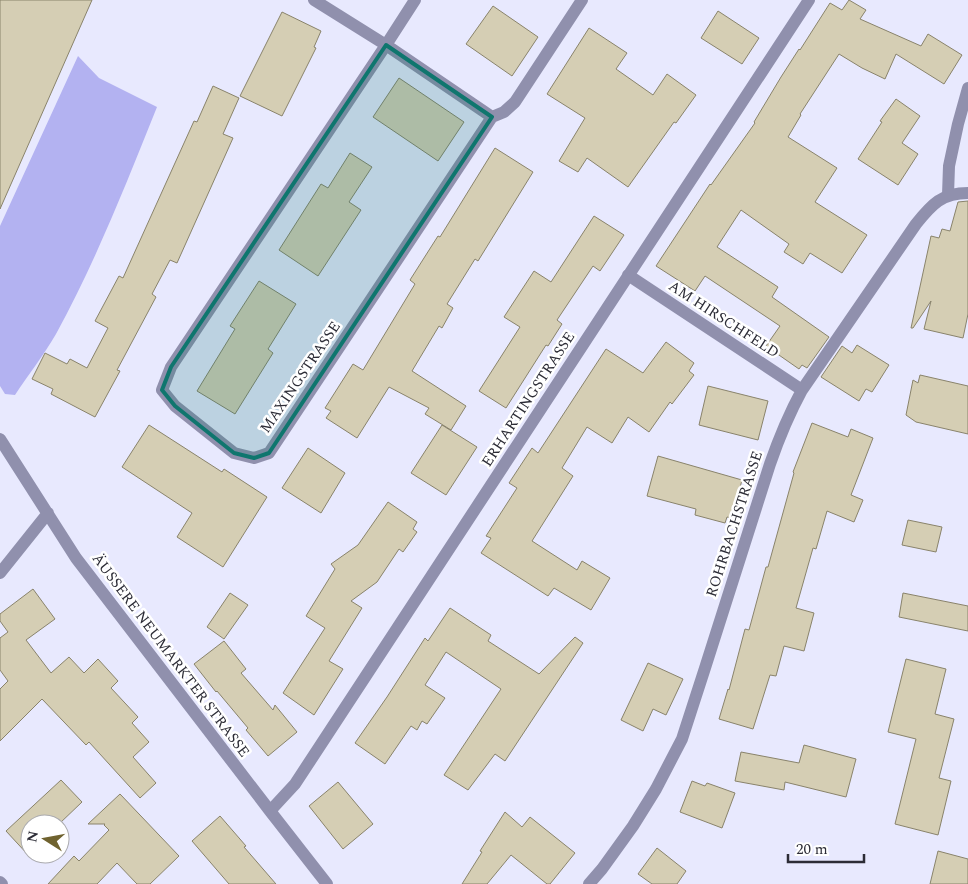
<svg xmlns="http://www.w3.org/2000/svg" width="968" height="884" viewBox="0 0 968 884" font-family="Spectral,serif">
<style>
.green{fill:#b3b2f1}
.building{fill:#d5ceb4;stroke:#89836b}
.lines{fill:none;stroke-linecap:round;stroke-linejoin:round}
.minor{stroke:#9090ad;stroke-width:12}
.marked{fill:#0f766e;fill-opacity:0.2;stroke:#0f766e;stroke-width:4;stroke-linejoin:round}
.labels{text-anchor:middle;stroke-width:5;stroke-linejoin:round;paint-order:stroke}
.street-label{font-size:15px;fill:#2c2c36;stroke:#fff}
</style>
<rect width="100%" height="100%" fill="#e8e9fe"/>
<path class="green" d="M78,56l21,22 58,29c-31,77 -61,154 -101,227 -12,21 -28,41 -41,61l-10,-1 -5,-8v-160z"/>
<path class="building" d="M0,0h92l-92,209z
M849,0l17,10 -6,9 61,27 7,-12 34,21 -18,29 -48,-30 -11,25 -23,-11 -23,-14 -39,60 1,1 -13,22 49,31 -22,34 52,33 -25,38 -32,-20 -7,11 -19,-12 5,-8 -48,-34 -24,37 61,40 -6,10 57,40 -22,31 -5,-3 -3,4 -33,-23 14,-20 -75,-50 -10,15 -39,-25 54,-82 1,1 44,-62 -1,-1 27,-45 18,-28 1,1 30,-47 12,7z
M493,6l45,31 -26,39 -46,-32z
M718,11l41,27 -17,26 -41,-26z
M282,12l39,19 -7,16 2,1 -34,68 -42,-20z
M589,28l38,25 -11,16 37,26 14,-21 29,21 -20,28 -2,-1 -46,65 -41,-29 -9,14 -19,-11 26,-43 -38,-24z
M399,78l65,44 -26,39 -65,-44z
M213,86l26,12 -16,36 10,4 -56,125 -7,-3 -18,34 4,3 -39,73 3,1 -25,46 -44,-23 2,-5 -21,-10 13,-26 22,11 3,-5 17,9 21,-40 -13,-7 24,-45 4,2 71,-157 3,1z
M896,99l24,17 -18,27 16,11 -20,31 -40,-26 24,-37 -2,-1z
M495,148l38,24 -55,89 -3,-2 -28,45 6,4 -11,20 -3,-2 -27,45 54,35 -15,24 -26,-16 4,-6 -40,-21 -32,51 -31,-20 5,-7 -6,-3 28,-44 10,6 52,-86 -5,-4 28,-44 2,1z
M350,153l22,14 -23,35 12,8 -43,66 -39,-26 42,-66 7,4z
M968,201v113l-5,24 -39,-9 7,-28 -18,27h-2l20,-92 8,2 3,-9 8,2 8,-29z
M594,216l30,19 -24,36 -7,-5 -36,54 5,4 -14,22 -2,-1 -40,63 -27,-17 41,-64 -16,-10 30,-46 17,11z
M259,281l37,23 -28,45 5,4 -38,61 -38,-23 38,-62 -5,-3z
M666,342l28,21 -5,8 5,4 -22,29 -2,-2 -21,30 -21,-15 -16,26 -25,-16 -25,41 11,8 -41,65 45,29 5,-9 28,17 -19,32 -37,-22 -6,8 -67,-43 10,-15 -5,-2 31,-48 -8,-5 23,-35 6,5 68,-104 37,24z
M857,345l32,20 -17,27 -6,-3 -7,12 -38,-24 21,-31 10,7z
M920,375l48,11v48l-52,-12 -10,-7 7,-35 5,3z
M708,386l60,15 -10,39 -59,-15z
M812,423l36,14 3,-8 22,9 -22,57 12,5 -9,22 -27,-11 -11,38 -3,-1 -17,60 18,5 -10,38 -20,-5 -8,30 -6,-1 -17,54 -34,-10 9,-30 1,1 16,-61 4,1 17,-63h2l26,-94 -1,-1z
M149,425l73,47 2,-3 43,28 -44,70 -46,-30 15,-24 -70,-46z
M442,425l35,22 -31,48 -35,-22z
M308,448l37,25 -24,40 -39,-25z
M658,456l84,24 -10,38 -5,-1 -2,6 -30,-8 1,-6 -49,-13z
M388,502l29,20 -4,7 4,3 -14,20 -4,-3 -22,33 -26,19 11,7 -33,53 14,8 -29,46 -31,-22 42,-65 -19,-12 29,-47 -4,-5 27,-19z
M908,520l34,7 -6,25 -34,-7z
M33,589l22,30 -29,21 25,33 18,-16 15,16 14,-14 20,22 -7,7 27,29 -6,6 17,19 -16,15 23,26 -16,15 -51,-56 -3,3 -44,-46 -42,42v-52l8,-8 -8,-11v-32l8,-6 -8,-11v-7z
M230,593l18,12 -24,34 -17,-12z
M903,593l65,13v25l-69,-14z
M450,608l41,27 -3,6 51,33 36,-37 8,6 -78,118 -10,-7 -27,36 -24,-15 57,-86 -55,-37 -21,33 20,13 -18,26 -5,-3 -5,9 -6,-4 -26,38 -30,-21 32,-46 38,-59 3,3z
M224,641l22,28 -5,4 32,37 2,-5 22,27 -29,24 -22,-26 2,-2 -31,-37 -1,1 -22,-28z
M906,659l40,10 -11,45 19,5 -15,59 12,3 -13,54 -43,-11 21,-85 -28,-7z
M648,663l35,16 -17,36 -13,-6 -10,22 -22,-11z
M804,745l52,14 -10,38 -61,-15 -1,8 -49,-9 6,-29 58,11z
M61,780l21,22 -23,22h-29v33l-24,-26z
M692,781l13,5 2,-3 28,10 -13,35 -42,-16z
M338,782l35,42 -30,25 -34,-43z
M120,794l59,62 -29,28h-13l-20,-21 -20,21h-49l26,-28 5,5 30,-31 -5,-5 1,-1h-17z
M505,812l17,15 8,-10 45,36 -25,31h-3l-36,-29 -24,29h-25l20,-32 -2,-1z
M220,816l26,30 -2,1 32,37h-47l-37,-43z
M657,848l29,23 -9,13h-25l-14,-10z
M938,851l30,8v25h-38z"/>
<g class="lines">
<path class="minor" d="M314,0l72,45 106,72 -223,336 -15,5 -20,-5 -59,-47 -13,-16 9,-23 215,-322 29,-45
M492,117l12,-5 11,-10 67,-102
M948,195l1,-29 9,-42 10,-36
M628,275l174,115
M0,439l76,119 194,253 57,73
M0,573l48,-60
M270,811l25,-27 514,-784
M0,882l2,2
M589,884l13,-15 31,-43 23,-37 26,-50 23,-71 65,-204c9,-26 19,-50 32,-74l114,-166c16,-20 26,-31 52,-31"/>
</g>
<path class="marked" d="M386,45l106,72 -223,336 -15,5 -20,-5 -59,-47 -13,-16 9,-23z"/>
<g class="labels">
<g class="street-label">
<text transform="translate(724 319) rotate(33)" y="5">AM HIRSCHFELD</text>
<text transform="translate(300 377) rotate(-56)" y="5">MAXINGSTRASSE</text>
<text transform="translate(528 399) rotate(-57)" y="5">ERHARTINGSTRASSE</text>
<text transform="translate(734 524) rotate(-72)" y="5">ROHRBACHSTRASSE</text>
<text transform="translate(171 655) rotate(53)" y="5">ÄUSSERE NEUMARKTER STRASSE</text>
</g>
</g>
<g transform="translate(45 839) rotate(281)"><circle r="24" fill="#ffffff" stroke="#ababaf"/>
<path d="M0-4L9 19L0 12L-9 19Z" fill="#6f622f"/>
<text y="-8" font-size="14" font-weight="bold" text-anchor="middle" fill="#2c2c36">N</text>
</g>
<path d="M788 854v8h76v-8" fill="none" stroke="#2c2c36" stroke-width="2.5"/>
<text x="796" y="854" font-size="15" fill="#2c2c36" stroke="#ffffff" stroke-width="4" paint-order="stroke">20 m</text>
</svg>
